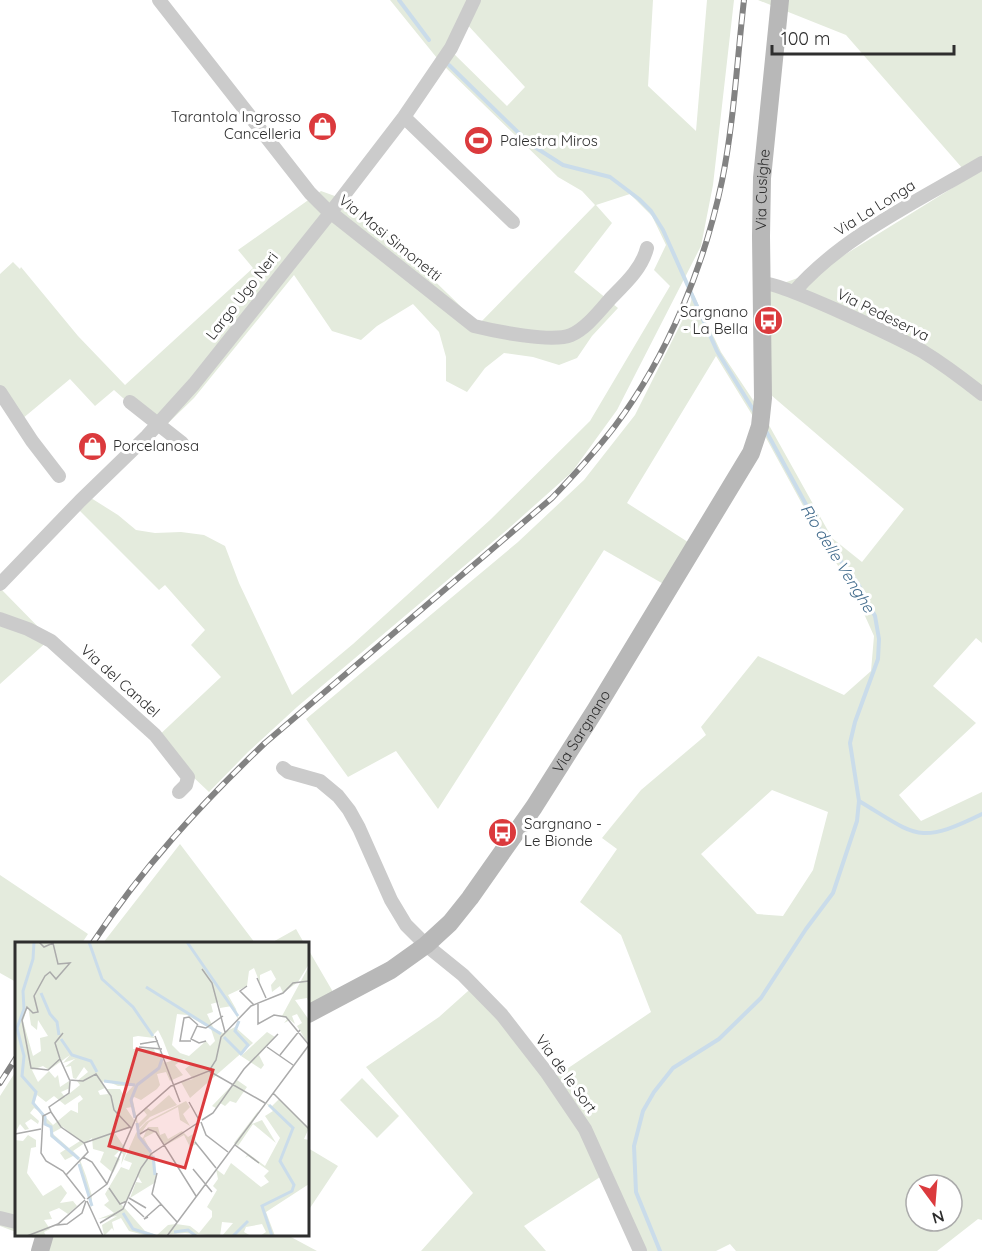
<svg xmlns="http://www.w3.org/2000/svg" width="982" height="1251" viewBox="0 0 982 1251" font-family="Quicksand,sans-serif">
<style>
.green{fill:#e4ebdd;fill-rule:evenodd}
.lines{fill:none;stroke-linecap:round;stroke-linejoin:round}
.stream{stroke:#cadcea;stroke-width:4}
.street{stroke:#cbcbcb;stroke-width:14}
.secondary{stroke:#b8b8b8;stroke-width:18}
.rail-casing{stroke:#838383;stroke-width:6}
.rail{stroke:#fff;stroke-width:4;stroke-dasharray:11;stroke-linecap:butt}
.labels{text-anchor:middle;stroke-width:6;stroke-linejoin:round;paint-order:stroke}
.poi-label{font-size:15px;fill:#2e2e2e;stroke:#fff;text-anchor:start}
.street-label{font-size:15px;fill:#2e2e2e;stroke:#fff}
.water-label{font-size:16px;font-style:italic;fill:#416b8c;stroke:#fff}
.inset-river{fill:none;stroke:#cadcea;stroke-width:3}
.inset-road{fill:none;stroke:#ababab;stroke-width:1.5}
.view{fill:#db3a3d;fill-opacity:0.15;stroke:#db3a3d;stroke-width:3}
.inset-edge{fill:none;stroke:#2e2e2e;stroke-width:3}
</style>
<rect width="100%" height="100%" fill="#fff"/>
<path class="green" d="M390,0h263l-5,86 48,45 11,-131h27l-21,185 -12,61 -84,164 -45,62 -64,57 -211,178 -49,45 -39,40 -55,-52 67,-63 -30,-32 14,-15 -40,-45 -6,5 -82,-82 14,-10 27,17 18,15 19,3 26,-1 23,3 21,11 14,37 53,112 61,-51 137,-124 100,-99 80,-135 -16,-16 12,-25 -14,-29 -22,-22 -34,11 16,18 -38,49 44,36 -26,28 -15,22 -18,7 -26,-8 -29,-4 -19,15 -18,24 -21,-11v-24l-7,-25 -26,-28 -36,22 -16,14 -29,-9 -38,-56 -100,123 -34,33 -46,-41 -19,16 -25,-27 -54,45 -16,-26v-124l13,-12 7,7 1,-2 57,69 47,49 128,-117 -15,-18 83,-59 33,12 125,121 116,-119 -13,-14 -24,-14 -117,-114zM464,21l61,66 -18,19 -58,-57z
M758,0h224v643l-6,-5 -43,48 43,37 -77,72 22,26 61,-29v428l-4,-1 -41,32h-201l-6,-7 -14,7h-71l-34,-81 -87,56 22,25h-125l52,-58 -107,-126 73,-50 38,-34 78,94 96,-65 -30,-77 -41,-33 37,-53 -15,-11 39,-48 65,-55 -5,-8 57,-71 86,39 27,-24 3,-35 -22,-49 -27,-41 -60,-110 -49,-80 -89,147 64,41 -24,42 -63,-36 -166,259 -42,-58 -48,26 -42,-58 212,-177 66,-62 51,-65 55,-110 3,-12 28,59 44,66 67,120 30,24 42,-53 -133,-114 -4,-106 53,-19 150,-93 -124,-142zM772,790l56,22 -15,58 -30,46 -26,-2 -56,-60zM916,1185h36v36h-36z
M0,588l50,51 -50,45z
M180,844l75,99h-152z
M0,875l88,59 -6,9 -66,1v38l-16,-9z
M296,929l8,14h-33z
M308,949l32,55 -32,17z
M16,1071v161l-16,-6v-130z
M362,1078l37,38 -22,22 -37,-38z
M308,1148l30,18 -30,45z
M25,1235h267l-1,2 26,14h-279l2,-11z"/>
<g class="lines">
<path class="stream" d="M399,0l30,40
M449,65l81,79 33,21 47,12 29,22 12,12 12,19 54,121 37,60
M859,801c57,34 58,45 123,13
M660,1251l-24,-59 -2,-46 9,-35 11,-19 19,-24 46,-29 42,-41 45,-69 27,-36 24,-72 2,-20 -9,-58 5,-21 23,-63 1,-20 -4,-23 -17,-32 -31,-41 -61,-112"/>
<path class="street" d="M159,0l151,193 15,15 149,118c20,5 78,17 97,9 16,-7 29,-25 41,-38 14,-14 30,-29 35,-49
M404,117l109,105
M761,283c19,-2 139,56 161,68 21,13 41,28 60,43
M794,292c47,-55 126,-92 188,-129
M0,392l32,49 27,35
M130,402l52,41
M0,584l80,-83 67,-65 47,-52 137,-172 73,-95 47,-69 23,-48
M0,619l28,10 23,12 104,94 33,42 -2,8 -7,7
M283,768l5,4 32,9 18,15 11,14 10,18 32,72 15,25 20,20 37,30 39,40 45,58 38,56 55,122
M0,1218l16,4"/>
<g class="secondary">
<path id="s1" d="M308,1014l83,-44 35,-25 24,-22 20,-25 64,-91 62,-98 155,-256 9,-27 3,-28 -2,-162 1,-58 18,-178"/>
<path d="M40,1251l5,-17"/>
</g>
<defs>
<path id="rail" d="M92,944c50,-76 108,-139 173,-201l287,-245c22,-23 43,-46 63,-72 53,-71 89,-159 107,-245 12,-59 15,-121 22,-181
M0,1083l16,-25"/>
</defs>
<use href="#rail" class="rail-casing"/>
<use href="#rail" class="rail"/>
</g>
<defs>
<symbol id="shop-disc" viewBox="-11 -11 22 22"><circle r="9.5" fill="#db3a3d" stroke="#fff"/><path d="M-5-2.5h2.3a2.7 3.5 0 0 1 5.4 0H5L5.5 6h-11ZM-1.5-2.5h3a1.5 2.3 0 0 0-3 0Z" fill="#fff"/></symbol>
<symbol id="stadium-disc" viewBox="-11 -11 22 22"><circle r="9.5" fill="#db3a3d" stroke="#fff"/><path d="M0-5a6.5 5 0 1 0 0 10a6.5 5 0 1 0 0-10ZM-3.5-1.8h7v3.6h-7Z" fill="#fff"/></symbol>
<symbol id="bus-disc" viewBox="-11 -11 22 22"><circle r="9.5" fill="#db3a3d" stroke="#fff"/><path d="M-5-6H5V4H4V6H2V4H-2V6H-4V4H-5ZM-3.5-4V0h7V-4ZM-3.5 1.2v1.5H-2V1.2ZM2 1.2v1.5H3.5V1.2Z" fill="#fff"/></symbol>
</defs>
<g fill-rule="evenodd">
<use href="#shop-disc" x="306" y="110" width="33" height="33"/>
<use href="#stadium-disc" x="462" y="124" width="33" height="33"/>
<use href="#bus-disc" x="752" y="304" width="33" height="33"/>
<use href="#shop-disc" x="76" y="430" width="33" height="33"/>
<use href="#bus-disc" x="486" y="816" width="33" height="33"/>
</g>
<g class="labels">
<g class="poi-label">
<text x="301" y="122" text-anchor="end">Tarantola Ingrosso<tspan x="301" dy="17">Cancelleria</tspan></text>
<text x="500" y="146">Palestra Miros</text>
<text x="748" y="317" text-anchor="end">Sargnano<tspan x="748" dy="17">- La Bella</tspan></text>
<text x="113" y="451">Porcelanosa</text>
<text x="524" y="829">Sargnano -<tspan x="524" dy="17">Le Bionde</tspan></text>
</g>
<g class="street-label">
<text dy="5" stroke="none"><textPath href="#s1" startOffset="993">Via Cusighe</textPath></text>
<text transform="translate(875 208) rotate(-32)" y="5">Via La Longa</text>
<text transform="translate(390 238) rotate(39)" y="5">Via Masi Simonetti</text>
<text transform="translate(242 296) rotate(-52)" y="5">Largo Ugo Neri</text>
<text transform="translate(883 315) rotate(26)" y="5">Via Pedeserva</text>
<text transform="translate(120 681) rotate(42)" y="5">Via del Candel</text>
<text dy="5" stroke="none"><textPath href="#s1" startOffset="402">Via Sargnano</textPath></text>
<text transform="translate(566 1074) rotate(54)" y="5">Via de le Sort</text>
</g>
<g class="water-label">
<text transform="translate(838 558) rotate(58)" y="6">Rio delle Venghe</text>
</g>
</g>
<g transform="translate(15 942)">
<rect width="294" height="294" fill="#fff"/>
<path d="M0,0h294v22l-11,18 -15,11 -3,-7 -8,6 -1,-7 5,-6 -5,-9 -11,5v8l-6,-15 -5,3 -2,15 -19,9 8,14 3,12 -7,-15 -12,2 -2,-6 -7,2 2,8 -6,2 7,15 9,4 12,-6 18,16 -63,55 -9,-16 12,-3 -8,-10 5,-4 -6,-6 -9,6 8,10 -13,6 -4,-9 -9,2 3,11 -3,4 -16,11 -9,-4 6,28 9,-9 -4,-5 3,-3 5,4 18,-16 8,10 -27,12 -12,12 -6,-22 -6,1 8,12 -2,8 -18,4 13,19 -6,14 2,-11 -4,-3 -5,5 6,3 -7,14 -13,-11 4,-10 -11,-3 -1,-11 -19,13 6,6 7,19 6,20v12l-14,-51 -3,-2 -10,5 -5,-7 6,-4 -16,-13 1,-8 -6,-3 -5,-13 -6,-4 -4,5 9,8 -1,3 -7,-5 -6,4 4,6 -4,1 -5,-6 -5,9zM13,64l3,19 6,5 1,-10 10,16 -8,2 1,13 -8,5 -10,-35zM162,72l10,1 24,14 4,12 -5,5 -4,-5 -17,15 -9,-3 -8,-8zM143,88l5,10 8,21 -7,2 -11,-28zM123,94l16,2 6,16 -4,1 -2,-6h-21v-12zM55,113l-7,8 12,-4 -10,8 6,-1 2,12 3,1 8,-12 4,5 -11,9 3,4 -15,12 -4,-5 9,-4 -1,-7 -9,6 -2,-12 -3,3 -6,-7 -11,11 -6,-12 11,-4 6,4zM92,139l11,5h15l-9,10 -4,-7h-14l2,5 -8,1 -2,-4 7,-3 -3,-6zM22,153l9,7 8,-6 11,9 15,-10 3,4 -5,4v10l-7,-3 -18,15 -19,-20zM48,185l17,14 -11,7 -17,-15zM294,24v37l-2,-5 -12,2 14,20 -2,22 -10,-16 5,-3 -5,-9 -5,2 3,8 -5,-4 -6,3 4,-5 -6,-2zM252,90l8,5 -16,18 5,10 -3,4 -20,-13zM222,138l10,7 -11,16 -6,-2 -5,5 -5,-3 -4,5 -4,-2zM264,157l30,29 -5,11 5,1v44l-43,28 9,24h-15l6,-4 -4,-8 -16,3 -2,5 7,4h-29l11,-13 -11,-1 -2,14 -35,-3 -37,3 -19,-5 -8,-13 -9,4 2,9 -2,-3 -8,8 -2,-11 15,-9 -19,3 16,-6 -10,-8 5,-4 -4,-7 16,-27 8,3 3,-7 -8,-3 12,-27 10,-11 40,-21 4,6 -7,7 7,12 -10,-6 -2,-13 -29,15 -10,14 4,2 5,-11h10l2,8 5,-2 3,6 14,-8 6,6 5,-3 4,10 -7,3 -6,-12 -20,11 -9,-14 -11,6 11,21 1,23 -26,16 6,-16 6,1 -5,-8 -9,24 -7,5 24,27 12,4 11,-10 8,-1 14,2 9,7 13,-16v-6l-5,-4 10,-17 -4,-4 5,-7 -2,-10 8,6 7,-12 30,24 8,-5 -5,-6 5,-5 -21,-15 -3,2 3,-4 -14,-11 25,-33 -7,14 10,-4 14,23 -23,-19 -15,22 27,20 15,-28 -15,-22 8,-5 -7,-8 6,3zM13,193l8,5v7l-5,1 -4,25 16,23 18,-11 6,8 -7,10 13,-2 4,5 -9,8 -9,-6 -10,4 3,7 -8,1 6,9 -6,3 2,4h-31v-96l8,1z" fill="#e4ebdd" fill-rule="evenodd"/>
<path class="inset-river" d="M19,0l-1,17 -10,32 1,18 -7,19 7,28 -2,20 14,16 -3,11 12,14v7l6,3 1,9 27,23M74,0l13,37 31,28 20,29M172,0l51,74M131,45l75,47M26,51l9,21 7,8 2,13M224,79l-4,10 13,14 -7,9M209,95l18,18M46,97l11,16 19,6 6,11M89,139l31,4M254,163l24,23 -13,33 14,24 -2,6 -30,15 10,30M120,176l-4,-18 6,-15 22,-17 3,-9M122,181l2,14 12,15M138,214l2,19M64,222l13,42M108,271l10,16 22,7M159,290l14,-2 8,6M218,294l15,-15"/>
<path class="inset-road" d="M24,0l5,5 9,-4 5,21 12,-1 -14,16 -6,-7 -5,4 -11,20 4,16 -5,1 -6,-6 -5,13 9,48 17,2 12,-11 10,22 -1,12 -20,14 2,5 -8,4 -2,37 5,8 17,10 22,28M187,27l10,14 13,49M242,36l9,20M232,44l-7,5 14,14M243,62v20l16,-9 12,2 23,28M191,86l17,-12M140,94l25,66M176,99h-11l4,-23 5,-1 9,8M191,99l-7,2 -8,-4 6,-13 9,2M125,102l18,-3M124,105l23,2M252,105l26,18M265,113l20,-25M45,117l-5,-16 8,-10M194,129l56,32M54,138l14,1 13,-7 15,22 3,14 18,19M258,151l36,36M174,160l10,18M36,170l10,15 23,16 4,9 -22,23M187,178l11,-7 31,-44 34,-35M186,180l5,13 22,17M0,192l26,-5M125,192l8,-5 8,3 40,64M180,200l21,26M69,201l46,-16M220,203l24,18M68,215l9,5 15,22M178,227l19,23M142,231l-5,21 25,28M94,246l11,16 7,-3M114,256l17,10M72,257l20,-15 30,-68 34,-30 38,-15 7,-11 5,-23 30,-31 32,-13 10,-10 16,-2M72,259l16,35M113,260l16,15M133,275l-4,2 17,-15M85,281l23,-14 18,-41 10,-14 48,-32M42,283l10,-1 15,-11 4,-12M12,294l31,-12 27,-24M152,294l142,-191"/>
<path class="view" d="M122,107l76,21 -28,98 -76,-22z"/>
<rect width="294" height="294" class="inset-edge"/>
</g>
<g transform="translate(934 1203) rotate(164)"><circle r="28" fill="#ffffff" stroke="#ababab" stroke-width="1.5"/>
<path d="M0-4.5L10 22L0 15L-10 22Z" fill="#db3a3d"/>
<text y="-9" font-size="16" font-weight="bold" text-anchor="middle" fill="#2e2e2e">N</text>
</g>
<path d="M772 45v9h182v-9" fill="none" stroke="#2e2e2e" stroke-width="3"/>
<text x="781" y="45" font-size="18" fill="#2e2e2e" stroke="#ffffff" stroke-width="4.5" paint-order="stroke">100 m</text>
</svg>
